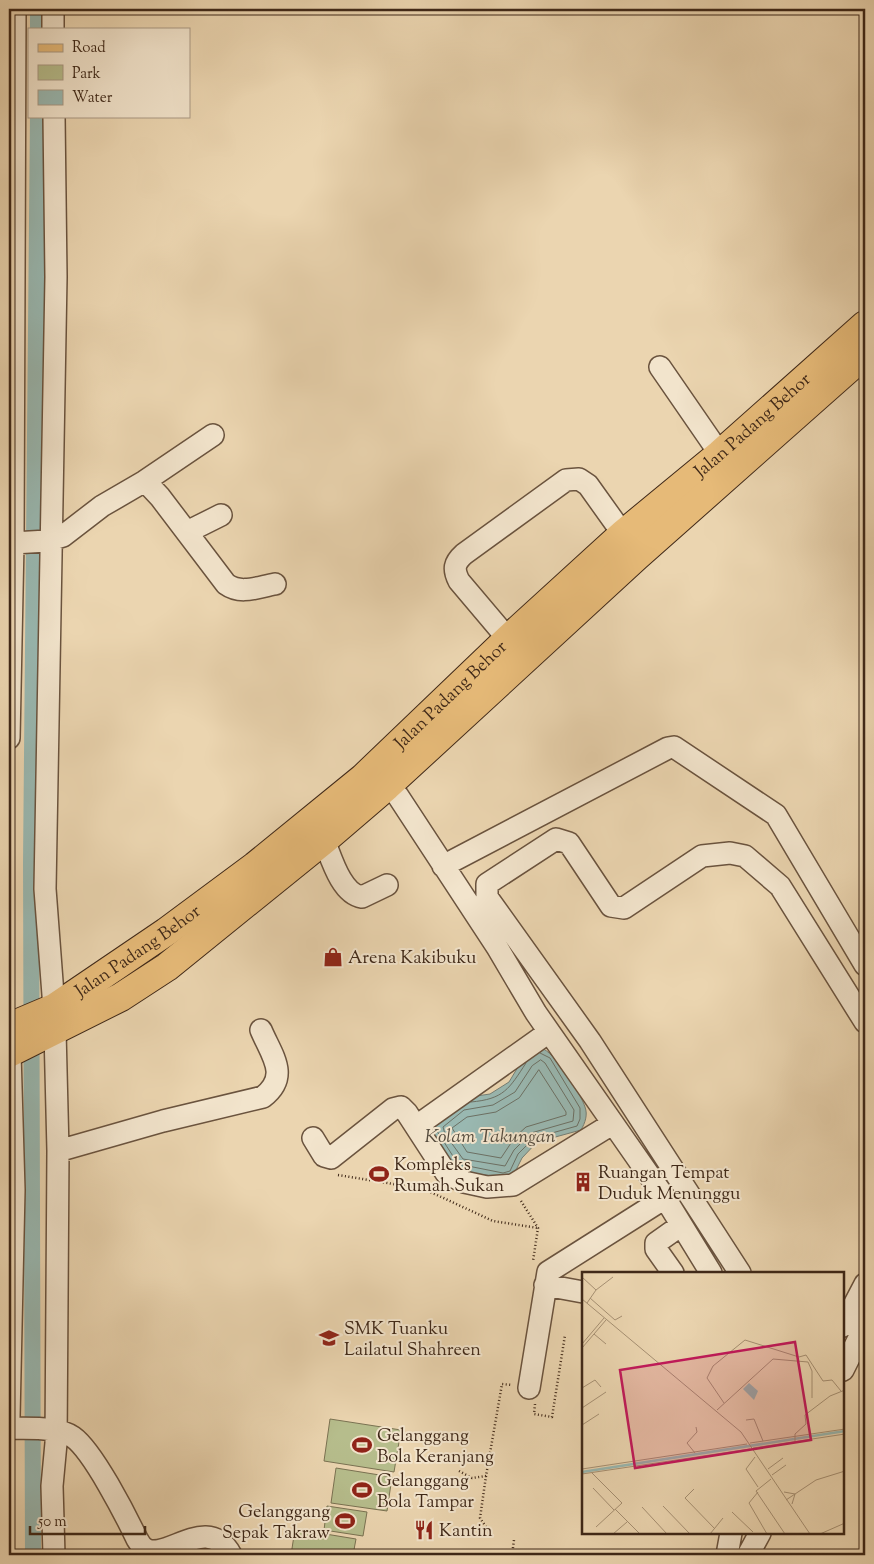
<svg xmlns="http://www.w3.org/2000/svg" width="874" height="1564" viewBox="0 0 874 1564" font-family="'Sorts Mill Goudy',serif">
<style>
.green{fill:#b6bd8c;stroke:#7a7252}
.water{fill:#99b8b1;stroke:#757e74}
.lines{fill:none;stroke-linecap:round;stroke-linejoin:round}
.shore{stroke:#6c7064;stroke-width:1}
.canal{stroke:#99b8b1;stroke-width:16}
.minor-casing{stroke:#6a533e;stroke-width:24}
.major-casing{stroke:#3f2818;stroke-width:30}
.path{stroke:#3f2818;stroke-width:2.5;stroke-dasharray:1 2.5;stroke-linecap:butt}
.minor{stroke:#f2e4cc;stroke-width:21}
.major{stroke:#e6ba78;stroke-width:28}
.labels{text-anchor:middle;stroke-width:4;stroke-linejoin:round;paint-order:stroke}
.street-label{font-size:18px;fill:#3f2818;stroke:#f2e4cc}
.poi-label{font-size:18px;fill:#3f2818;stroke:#f2e4cc;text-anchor:start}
.water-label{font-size:19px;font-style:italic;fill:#564c3e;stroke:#f2e4cc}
.inset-river{fill:none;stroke:#99b8b1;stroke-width:2.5}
.inset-road{fill:none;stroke:#a69073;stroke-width:1}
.view{fill:#c2185b;fill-opacity:0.15;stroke:#c2185b;stroke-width:2.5}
.inset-edge{fill:none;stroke:#3f2818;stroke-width:2.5}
</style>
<rect width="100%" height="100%" fill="#ebd5b0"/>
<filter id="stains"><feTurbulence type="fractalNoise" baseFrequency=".004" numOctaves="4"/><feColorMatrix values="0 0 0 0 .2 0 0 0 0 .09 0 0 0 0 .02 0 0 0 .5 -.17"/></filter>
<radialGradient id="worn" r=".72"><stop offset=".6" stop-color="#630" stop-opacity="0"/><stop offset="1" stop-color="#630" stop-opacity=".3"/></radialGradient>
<path class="green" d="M330,1419l71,11 -7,42 -70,-11z
M336,1468l56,9 -5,34 -56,-8z
M327,1506l40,6 -4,24 -39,-6z
M295,1529l61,10 -3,16h-62z"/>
<path class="water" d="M541,1048c13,3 40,46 44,59 3,8 0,16 -4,23l-44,12 -15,16 -9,18 -10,2 -42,-7 -6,-4 -25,-36 11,-18 29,-16 20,-3 19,-12 12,-20z"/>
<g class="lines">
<path class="shore" d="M541,1060l4,3 29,47 -1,11 -42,12 -17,17 -9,16 -42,-7 -18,-25 -2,-7 21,-17 29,-5 22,-13 17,-26z
M539,1070l27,42v3l-40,12 -11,10 -14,21 -34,-6 -15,-24 15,-11 29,-5 23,-14z
M471,1102c33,-3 38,-13 55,-39
M435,1128l23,36 45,9 7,-2 8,-17 16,-16 43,-12 3,-7v-11l-30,-50 -10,-5"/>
<path class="canal" d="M38,29v-20
M33,1555l-2,-693 7,-746"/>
<defs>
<path id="minor" d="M53,9v20
M660,367l60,87
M145,481l68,-46
M187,532l34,-17
M13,543l34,-2 16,-5 39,-30 43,-25 15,16 66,87c15,11 32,3 49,0
M508,639l-49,-58c-6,-12 -5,-18 5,-27l102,-74 13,-1 9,6 35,49
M9,738l4,-195 2,-534
M387,786l11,10 99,151 39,66 129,185 46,75
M324,840c7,17 17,54 38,57l25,-12
M443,866l225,-118 6,-1 102,68 89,150
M54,1008l-9,-119 11,-612 -2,-161
M549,1032l-124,88 -5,13 26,40 18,9 23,5 26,-2 99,-61
M313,1138l11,18 7,2 62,-49 8,-2 6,6 13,20
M58,1151l105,-30 100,-24c27,-21 9,-41 -2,-67
M673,1273l-17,-24v-6l24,-17
M740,1273l-150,-232 -103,-144v-13l69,-45 13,4 42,63 13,2 78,-52 28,-3 15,3 35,30 85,136
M545,1285l38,7
M843,1326l22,-42
M843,1370l22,-44
M529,1388l19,-116 117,-74
M9,1417l5,-227 -4,-137
M9,1428c20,1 47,-2 64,9 20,14 53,79 64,102 2,3 4,7 7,9 21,16 63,-37 87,7
M54,1555l-2,-69 4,-43 2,-292 -3,-120
M727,1555l4,-22
M748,1555l12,-22"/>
<g id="major">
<path id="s1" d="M9,1027l45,-19 112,-76 89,-66 108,-88 145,-139 115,-105 97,-80 145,-129"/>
<path d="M9,1053l112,-56 46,-30 157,-127 63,-54 249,-229 229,-203"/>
</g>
</defs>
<use href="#minor" class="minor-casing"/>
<use href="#major" class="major-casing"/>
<path class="path" d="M338,1175l86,14 69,32 45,7
M521,1201l17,27 -5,33
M535,1404l-1,10 18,3 13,-82
M459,1471l13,7 14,-2 16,-92 10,1
M486,1527l-6,-9 6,-42
M451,1554l7,1
M512,1555l2,-15"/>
<use href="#minor" class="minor"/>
<use href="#major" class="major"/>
</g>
<defs>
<symbol id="shop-bare" viewBox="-9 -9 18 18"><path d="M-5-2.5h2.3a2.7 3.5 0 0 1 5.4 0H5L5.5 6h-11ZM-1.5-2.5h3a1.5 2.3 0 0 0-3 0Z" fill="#8f2418" stroke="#f2e4cc" stroke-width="2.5" paint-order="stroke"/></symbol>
<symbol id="stadium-bare" viewBox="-9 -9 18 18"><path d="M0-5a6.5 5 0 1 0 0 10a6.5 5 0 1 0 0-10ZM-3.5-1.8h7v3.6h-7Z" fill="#8f2418" stroke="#f2e4cc" stroke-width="2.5" paint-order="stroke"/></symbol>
<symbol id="building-bare" viewBox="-9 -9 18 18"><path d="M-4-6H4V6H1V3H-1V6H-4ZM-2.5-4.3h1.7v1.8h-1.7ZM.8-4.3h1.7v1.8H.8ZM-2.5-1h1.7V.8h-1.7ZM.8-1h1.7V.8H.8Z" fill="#8f2418" stroke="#f2e4cc" stroke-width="2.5" paint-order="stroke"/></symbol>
<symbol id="school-bare" viewBox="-9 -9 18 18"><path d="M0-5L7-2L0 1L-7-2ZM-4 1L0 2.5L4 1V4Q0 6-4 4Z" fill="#8f2418" stroke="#f2e4cc" stroke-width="2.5" paint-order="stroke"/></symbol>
<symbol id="restaurant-bare" viewBox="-9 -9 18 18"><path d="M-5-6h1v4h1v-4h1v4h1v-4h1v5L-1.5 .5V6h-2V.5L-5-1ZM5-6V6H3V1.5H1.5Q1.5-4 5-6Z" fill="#8f2418" stroke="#f2e4cc" stroke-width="2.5" paint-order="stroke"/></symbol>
</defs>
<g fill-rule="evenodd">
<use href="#shop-bare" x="319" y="943" width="28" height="28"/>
<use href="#stadium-bare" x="365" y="1160" width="28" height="28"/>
<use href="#building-bare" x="569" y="1168" width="28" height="28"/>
<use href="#school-bare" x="315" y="1324" width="28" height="28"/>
<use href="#stadium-bare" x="348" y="1431" width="28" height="28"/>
<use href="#stadium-bare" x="348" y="1476" width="28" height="28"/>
<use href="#stadium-bare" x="331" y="1507" width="28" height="28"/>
<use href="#restaurant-bare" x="410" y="1516" width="28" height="28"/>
</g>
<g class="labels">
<g class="street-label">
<text dy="6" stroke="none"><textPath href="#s1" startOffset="960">Jalan Padang Behor</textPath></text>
<text dy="6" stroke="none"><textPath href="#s1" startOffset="555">Jalan Padang Behor</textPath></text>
<text dy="6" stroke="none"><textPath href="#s1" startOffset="150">Jalan Padang Behor</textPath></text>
</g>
<g class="poi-label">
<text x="348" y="963">Arena Kakibuku</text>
<text x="394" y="1170">Kompleks<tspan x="394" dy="21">Rumah Sukan</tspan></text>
<text x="598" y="1178">Ruangan Tempat<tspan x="598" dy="21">Duduk Menunggu</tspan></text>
<text x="344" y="1334">SMK Tuanku<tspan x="344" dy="21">Lailatul Shahreen</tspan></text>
<text x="377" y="1441">Gelanggang<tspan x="377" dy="21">Bola Keranjang</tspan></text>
<text x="377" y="1486">Gelanggang<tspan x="377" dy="21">Bola Tampar</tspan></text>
<text x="330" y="1517" text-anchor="end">Gelanggang<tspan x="330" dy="21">Sepak Takraw</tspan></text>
<text x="439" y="1536">Kantin</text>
</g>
<g class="water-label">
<text x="490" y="1142">Kolam Takungan</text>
</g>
</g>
<g transform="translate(582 1272)">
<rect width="262" height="262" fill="#ebd5b0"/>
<path d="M167,111l9,8 -4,9 -11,-11z" fill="#99b8b1"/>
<path class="inset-river" d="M0,200l263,-41"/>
<path class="inset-road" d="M0,5l14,13M8,26l25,22 7,-4M0,27l159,133 69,102M5,31l9,-13 17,-13M12,62l12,10M0,72l22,-26M0,76l24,-28M0,116l13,-8 6,7M142,131l-17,-25 6,-12 32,-26 54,17 7,-2 17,26 9,-1 9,11M0,136l24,-16M135,138l56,-51 35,3 4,9v27M164,148l8,-1 9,22M0,153l17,-11M213,170v-8l11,-10 -1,-9 25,-19 15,-6M168,171l95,-14M171,176l92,-14M113,181l-8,-10 10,-11 -1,-5M173,185l-9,12 12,18M0,197l165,-25M186,197l15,-11M10,201l30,30 -26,24M0,202l168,-25M190,203l14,-10M189,207l-15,12 29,43M11,216l21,22M112,217l-9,9 30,31M176,220l-9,11 18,31M202,220l11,2 -3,10M204,228l30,-20 29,-9M81,234l27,28M60,235l25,27M33,237l24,24M150,240l21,20M31,262l14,-12M128,262l13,-16M238,262l25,-11"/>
<path class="view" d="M213,70l16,98 -176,28 -15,-98z"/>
<rect width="262" height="262" class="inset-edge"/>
</g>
<rect width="874" height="1564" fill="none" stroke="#ebd5b0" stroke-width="30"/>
<rect x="10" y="10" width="854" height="1544" fill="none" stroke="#3f2818" stroke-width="2.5"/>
<rect x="15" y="15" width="844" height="1534" fill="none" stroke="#3f2818"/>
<rect x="28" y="28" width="162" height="90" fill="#f2e4cc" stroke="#aa9984"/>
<rect x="38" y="44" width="25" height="8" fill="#e6ba78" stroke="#aa9984"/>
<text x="72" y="52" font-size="15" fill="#3f2818">Road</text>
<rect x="38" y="65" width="25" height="15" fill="#b6bd8c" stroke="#aa9984"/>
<text x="72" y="78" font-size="15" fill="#3f2818">Park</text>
<rect x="38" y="90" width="25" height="15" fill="#99b8b1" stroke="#aa9984"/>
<text x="72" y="102" font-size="15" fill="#3f2818">Water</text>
<path d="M30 1526v8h115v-8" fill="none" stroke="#3f2818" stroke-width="2.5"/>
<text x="38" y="1526" font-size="15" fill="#3f2818" stroke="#f2e4cc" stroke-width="4" paint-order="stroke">50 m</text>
<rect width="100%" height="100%" filter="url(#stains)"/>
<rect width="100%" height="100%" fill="url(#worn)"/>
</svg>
